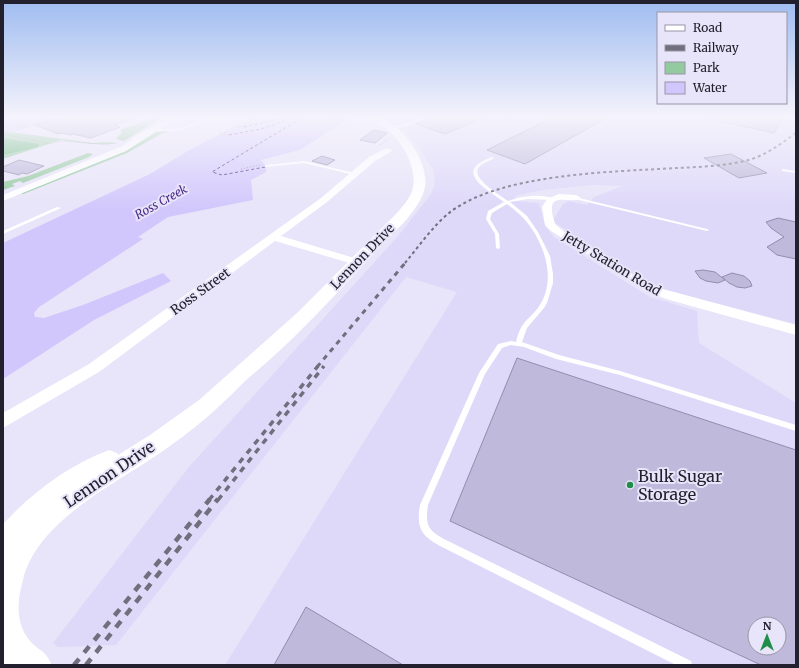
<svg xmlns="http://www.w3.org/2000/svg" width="799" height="668" viewBox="0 0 799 668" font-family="Merriweather,serif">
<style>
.built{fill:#ded8f9;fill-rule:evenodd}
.green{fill:#94ca9f}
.forest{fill:#63b879}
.water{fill:#d1c7fc}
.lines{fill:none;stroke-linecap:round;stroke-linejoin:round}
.ferry{stroke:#492789;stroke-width:1;stroke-dasharray:3 2.5;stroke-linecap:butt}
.building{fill:#bfb9db;stroke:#938dad;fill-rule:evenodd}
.path{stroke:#8c8899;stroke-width:1;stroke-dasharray:1 2;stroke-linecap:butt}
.lane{fill:#fff;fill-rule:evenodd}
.street{fill:#fff;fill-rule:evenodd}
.secondary{fill:#fff;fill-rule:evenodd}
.rail-far3{stroke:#716e7e;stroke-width:2;stroke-dasharray:3 3;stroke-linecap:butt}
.rail-far2{stroke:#716e7e;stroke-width:3;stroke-dasharray:5 5;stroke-linecap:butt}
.rail-far1{stroke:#716e7e;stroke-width:3.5;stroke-dasharray:6 6;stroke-linecap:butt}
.rail{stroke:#716e7e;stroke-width:4.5;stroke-dasharray:8 8;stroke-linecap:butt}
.poi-dot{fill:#1e8e48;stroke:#e8e4f9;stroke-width:1.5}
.labels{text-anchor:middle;stroke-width:4;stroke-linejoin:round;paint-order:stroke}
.far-water-label{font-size:12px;font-style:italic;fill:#492789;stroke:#e8e4f9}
.street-label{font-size:13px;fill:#23202d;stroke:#e8e4f9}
.near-street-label{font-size:16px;fill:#23202d;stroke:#e8e4f9}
.near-poi-label{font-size:16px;fill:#23202d;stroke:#e8e4f9;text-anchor:start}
</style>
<rect width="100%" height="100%" fill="#e8e4f9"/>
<path class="built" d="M380,116h416v208l-143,-37 -99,-65v-3l9,-15 6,-3 18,4 7,-8 29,-11 -31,-1 -49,5 -29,6 3,5 22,2 6,23 9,11 96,60 47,14 2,32 97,60v262h-571l232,-373 -51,-15 -290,368 -58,2 -5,-4 136,-176 210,-232 32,-41 4,-11 -2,-14 -23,-33zM755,624h24v24h-24z"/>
<path class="green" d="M154,116h11l-41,25 -8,-2 6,-7 -2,-2 37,-13z
M3,131l90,12 16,-1 9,2h-26l-31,-4 -58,19z
M156,131h11l1,1 -5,1 -36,20 -104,41 -3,-1z
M88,153l5,1 -4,3 -66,26 -3,-2 -8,3 3,2 -12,4v-8l25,-6z"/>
<path class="forest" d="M3,138l36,6 -1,3 -35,8z"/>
<path class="water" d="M3,116h61l-54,17 -7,-2z
M255,116h93l3,1 -51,33 -39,10 5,6v6l-15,8 2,20 -85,17 -30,20 5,2 -104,68 -5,6 1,4 9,1 39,-13 80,-32 8,8 -77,39 -91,59v-136l147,-69 41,-25z"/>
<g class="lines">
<path class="ferry" d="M244,127l49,-11
M229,135l32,-6 38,-13
M265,167l-43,8 -10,-3 93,-56"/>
</g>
<path class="building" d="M67,116h10v4l15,-4 11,2 7,-2h29v1l-24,8 5,2 -29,11 -18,-4 -3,1 -7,-2 -5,1 -23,-9 16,-5 11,-1 1,-2z
M433,116h55l-43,18 -29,-10z
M555,116h55l-85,48 -38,-14z
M711,116h73l-10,17 -64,-14z
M373,130l14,3 -12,10 -15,-3z
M731,154l36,19 -28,5 -35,-20z
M322,156l13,4 -8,5 -15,-4z
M19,160l25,6 -17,8 -5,-1 -3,2 -16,-4v-4z
M778,218l18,4v37l-19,-4 -10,-8 17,-10 -13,-9 -5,-6z
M703,270l12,2 10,8 -7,3 -12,-2 -6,-3 -5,-7z
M732,273l12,3 6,5 2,5 -7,2 -8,-1 -8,-4 -7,-6z
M517,358l279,92v215h-35l-311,-144zM755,624h24v24h-24z
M306,607l97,58h-129z"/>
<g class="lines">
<path class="path" d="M38,116l12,4
M329,116l15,2
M12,123l13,5
M235,125l9,2
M219,133l10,2
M3,134l47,10 10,-3 50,4
M380,145l10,-7
M241,169l19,-4"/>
<path class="lane" d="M172,116h4l-25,14 31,-2 21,-9 19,-1 5,-2h3l-7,4 -18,1 -22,9 -31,2 -1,-2 -17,10 -3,-1z
M426,116h4l-23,10 -16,2 -2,-1 16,-3z
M492,157l2,1 -1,1c-4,2 -10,4 -14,8 -9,11 21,28 29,34 12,-5 35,-8 47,-2l-2,1 -25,-1 -18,3 17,14 11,16 12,24 3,18v9l-6,20 -3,5 -17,20 -5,14 37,13 61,16 176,54v6l-176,-56 -64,-16 -32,-12 -13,-2 -9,3 -17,26 -57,131c-3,21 0,25 18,35l245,121 1,4h-16l-236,-119c-19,-10 -24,-19 -20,-41l59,-132 19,-29 13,-3 5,1c2,-8 4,-14 9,-20 5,-6 12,-11 16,-19 15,-26 3,-61 -16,-83 -5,-6 -12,-11 -18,-16l-15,9 -2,6 9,15 1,14 -2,1 -2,-1 -1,-14 -9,-15 2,-8 16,-9c-18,-13 -52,-31 -12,-45z
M304,161l51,12 1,1 -2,1 -50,-12 -38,4 -2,-1 2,-1z
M782,169l14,2v2l-14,-2z
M575,197l132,32 2,1 -2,1 -132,-32z
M57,207l4,1 -58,26v-3z"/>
<path class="street" d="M174,116h7l-55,35 -123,50v-6l117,-48z
M385,149h6l1,2 -17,10 -48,41 -46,34 80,24 1,2 -1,2h-8l-78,-23 -176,131 -96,56v-15l86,-49 232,-166 48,-41z
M559,194l17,1 5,3c-7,6 -28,-4 -29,9 -1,5 2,12 3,17l12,10 65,40 31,15 133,36v10l-130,-36 -22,-9 -93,-59 -6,-6 -3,-18 5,-8z"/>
<path class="secondary" d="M366,116c29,-4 64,44 59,71 -2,12 -11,23 -18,32 -38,39 -73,79 -112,117 -16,16 -34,31 -51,46 -10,10 -20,20 -30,29 -20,18 -43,35 -66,50 -42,27 -113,65 -125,119 -6,21 -8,45 8,62 11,11 14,8 21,23h-49v-141l2,-2c29,-31 64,-57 104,-72l8,3 1,2 32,-20 49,-35 98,-87 100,-100c7,-8 14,-16 16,-26 4,-20 -11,-46 -26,-58 -6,-4 -16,-7 -21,-13z"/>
<path class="rail-far3" d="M405,263c14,-17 28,-37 44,-50 51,-40 164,-41 227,-45 25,-1 52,-2 76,-9 17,-6 30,-16 44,-26"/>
<path class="rail-far2" d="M317,367l89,-105"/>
<path class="rail-far1" d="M209,500l109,-134
M218,500l106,-134"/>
<path class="rail" d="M74,665l136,-166
M86,665l132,-166"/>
</g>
<linearGradient id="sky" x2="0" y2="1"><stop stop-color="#9fbcf0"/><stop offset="0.56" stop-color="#f5f3fc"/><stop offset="1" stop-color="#f5f3fc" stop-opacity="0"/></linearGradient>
<rect width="799" height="209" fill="url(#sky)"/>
<circle class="poi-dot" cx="630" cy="485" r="4"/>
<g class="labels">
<g class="far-water-label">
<text transform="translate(161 202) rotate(-29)" y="4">Ross Creek</text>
</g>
<g class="street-label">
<text transform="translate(362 256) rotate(-46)" y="5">Lennon Drive</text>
<text transform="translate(612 263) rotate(31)" y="5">Jetty Station Road</text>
<text transform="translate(200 291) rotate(-36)" y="5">Ross Street</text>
</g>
<g class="near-street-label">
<text transform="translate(109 474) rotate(-34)" y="6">Lennon Drive</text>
</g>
<g class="near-poi-label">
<text x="638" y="482">Bulk Sugar<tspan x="638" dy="18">Storage</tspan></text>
</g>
</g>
<rect width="799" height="668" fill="none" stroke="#23202d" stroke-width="8"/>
<rect x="657" y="12" width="130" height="92" fill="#e8e4f9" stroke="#9996a7"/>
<rect x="665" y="25" width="20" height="6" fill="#ffffff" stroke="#9996a7"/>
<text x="693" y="32" font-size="12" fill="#23202d">Road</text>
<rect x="665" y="45" width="20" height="6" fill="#716e7e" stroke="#9996a7"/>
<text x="693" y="52" font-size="12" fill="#23202d">Railway</text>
<rect x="665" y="62" width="20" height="12" fill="#94ca9f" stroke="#9996a7"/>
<text x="693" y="72" font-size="12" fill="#23202d">Park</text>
<rect x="665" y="82" width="20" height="12" fill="#d1c7fc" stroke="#9996a7"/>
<text x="693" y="92" font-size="12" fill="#23202d">Water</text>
<g transform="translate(767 636)"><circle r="19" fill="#e8e4f9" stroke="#9996a7"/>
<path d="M0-3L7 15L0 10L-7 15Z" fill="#1e8e48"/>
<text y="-6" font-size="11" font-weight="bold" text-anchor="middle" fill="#23202d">N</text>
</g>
</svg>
